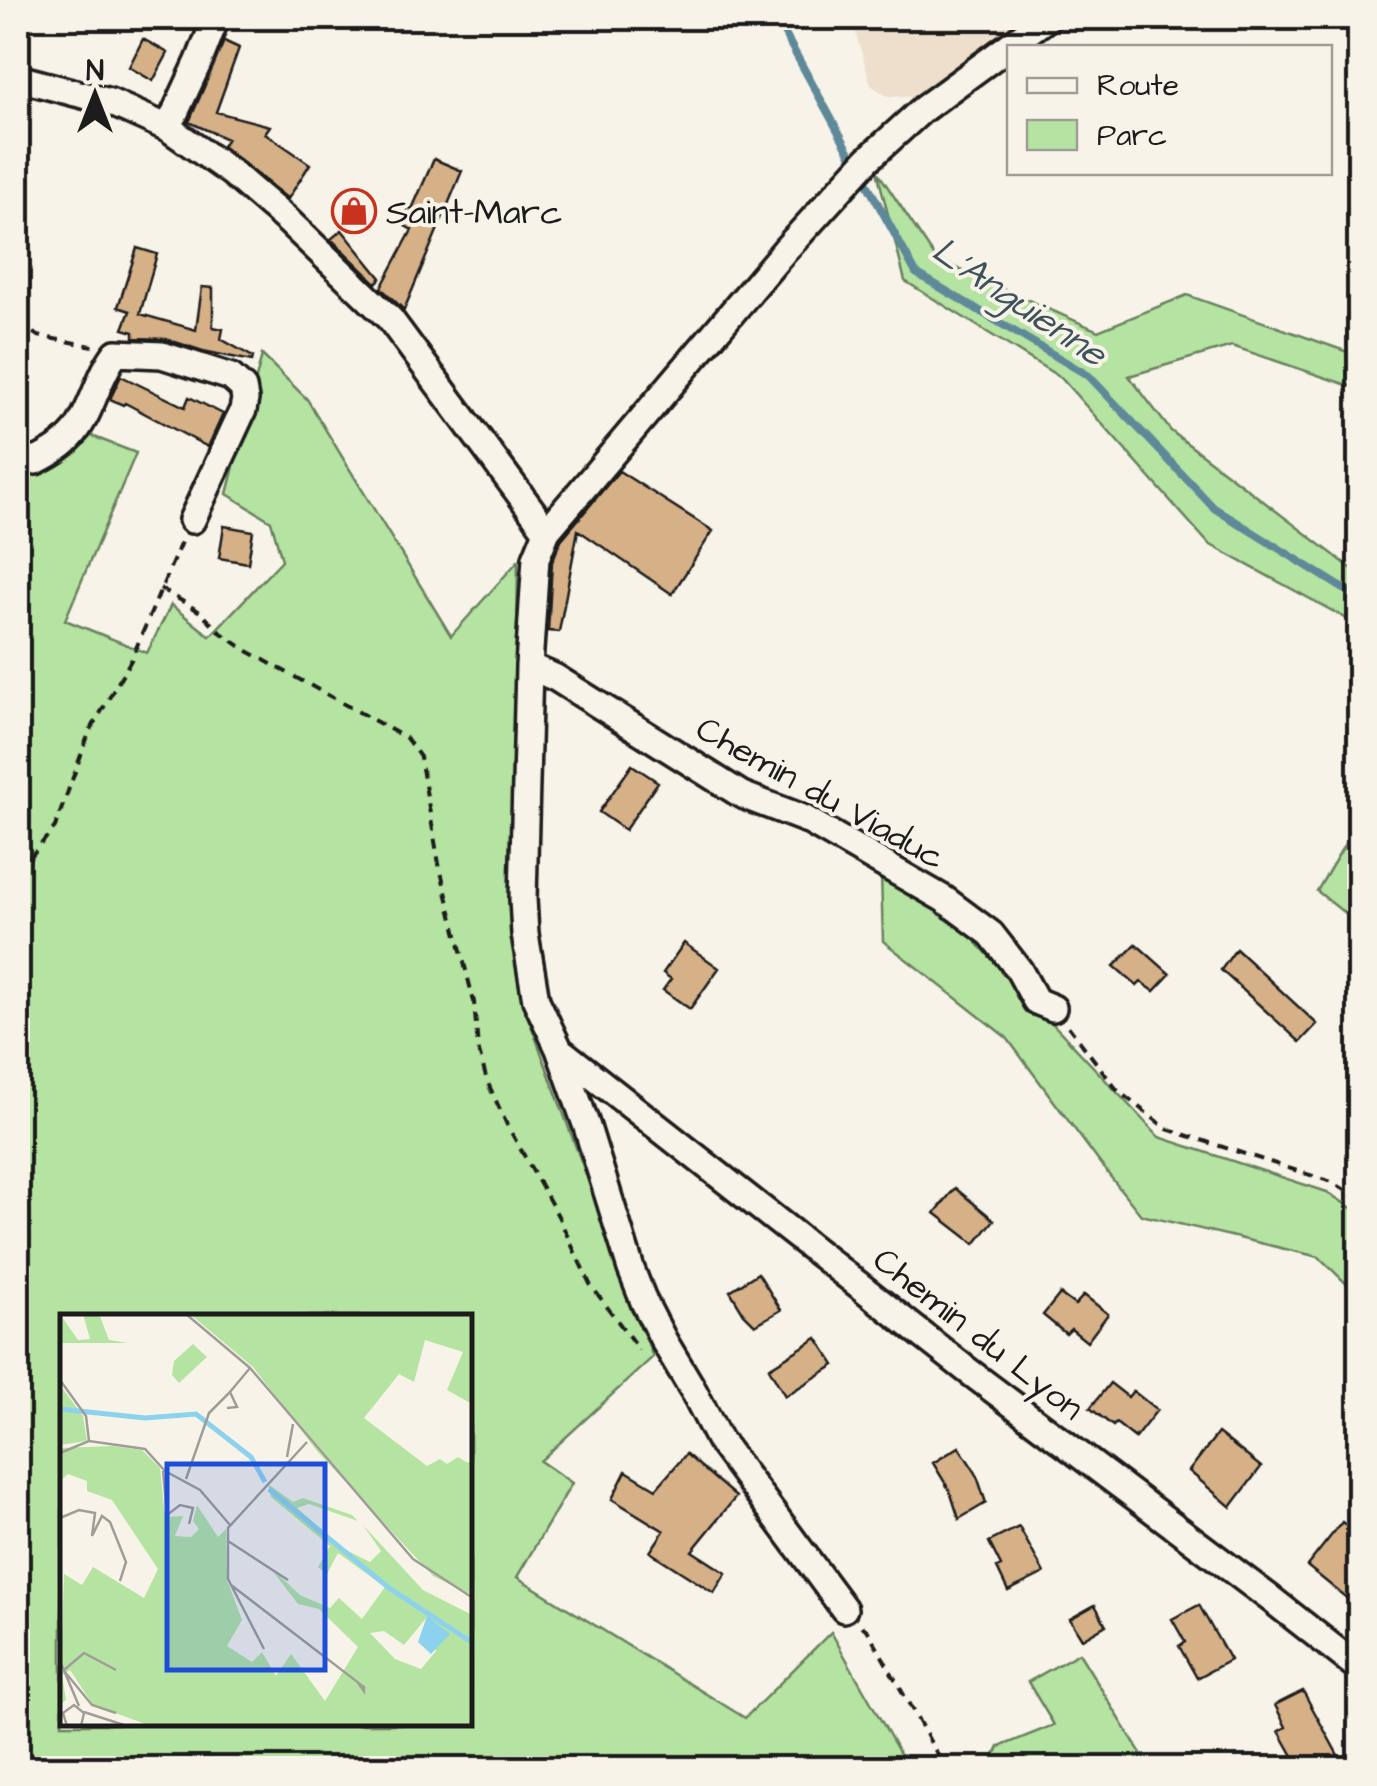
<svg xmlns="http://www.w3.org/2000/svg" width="1377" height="1786" viewBox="0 0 1377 1786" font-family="'Architects Daughter',sans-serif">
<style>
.built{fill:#eddfcb}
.green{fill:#b5e3a1;stroke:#68805e;stroke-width:2.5;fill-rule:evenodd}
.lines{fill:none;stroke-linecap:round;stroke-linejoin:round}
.stream{stroke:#5f8999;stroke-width:8}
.building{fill:#d6b188;stroke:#1c1c1c;stroke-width:2.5}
.minor-casing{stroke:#1c1c1c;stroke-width:32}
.path{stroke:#1c1c1c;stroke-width:4;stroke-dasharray:10 8;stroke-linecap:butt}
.minor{stroke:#f7f3e8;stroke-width:25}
.labels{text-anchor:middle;stroke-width:8;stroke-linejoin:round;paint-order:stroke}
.poi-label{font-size:35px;fill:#1c1c1c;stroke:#f7f3e8;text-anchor:start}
.street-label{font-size:35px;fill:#1c1c1c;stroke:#f7f3e8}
.water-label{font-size:38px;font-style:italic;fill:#3e525b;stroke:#f7f3e8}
.inset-river{fill:none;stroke:#8cd1ed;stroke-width:5}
.inset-road{fill:none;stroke:#9f9d96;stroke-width:2.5}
.view{fill:#1d4ed8;fill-opacity:0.15;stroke:#1d4ed8;stroke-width:5}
.inset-edge{fill:none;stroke:#1c1c1c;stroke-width:5}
</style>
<rect width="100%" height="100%" fill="#f7f3e8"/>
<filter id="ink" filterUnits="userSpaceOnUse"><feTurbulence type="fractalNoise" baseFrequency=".01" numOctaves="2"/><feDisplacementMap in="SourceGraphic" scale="20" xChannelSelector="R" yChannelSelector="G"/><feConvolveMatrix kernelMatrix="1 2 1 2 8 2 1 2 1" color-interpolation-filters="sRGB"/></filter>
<g filter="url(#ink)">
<path class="built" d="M851,18h180l-114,79 -30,-1 -16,-11z"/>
<path class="green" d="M877,171l59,88 162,72 89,-36 172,61v33l-127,-43 -103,30 42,55 188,143v60l-12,-15 -138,-75 -148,-166 -156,-97z
M262,355l45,44 144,237 67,-75 -5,359 11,86 129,351 -113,104 32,22 -55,94 228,141 86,-86 77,136h-890v-1293l71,-40 47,18 -71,167 82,33 24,-48 39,31 72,-76 -11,-39 -44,-27zM62,1316h408v408h-408z
M1359,820v105l-42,-34z
M881,874l68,39 210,224 168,55 32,21v83l-40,-39 -178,-42 -36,-45 -98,-132 -124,-97z
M1079,1653l71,115h-161l10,-21 55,-22 -26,-43z"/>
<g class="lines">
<path class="stream" d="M776,18l140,255 173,103 125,132 146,91"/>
</g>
<path class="building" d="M143,39l25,14 -15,28 -24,-14z
M224,41l15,7 -23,64 54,14 -5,7 45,31 -22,35 -66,-53 5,-7 -38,-17z
M434,159l28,12 -58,139 -23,-22 31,-58 -12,-7 8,-16 4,2z
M342,230l39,48 -5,5 -45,-44z
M137,248l20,6 -17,60 56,16 6,-43 11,1v39l10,2 -2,10 32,18 -1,4 -49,-10 -37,-12 -32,-1v-6l-11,-3 7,-18 -12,-4z
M121,376l64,31 4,-10 34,17 -15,33 -83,-44 -2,2 -13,-6z
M619,471l94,60 -41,63 -94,-64 -19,102 -11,-1 4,-69 9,-22z
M224,526l29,5 -5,32 -29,-5z
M632,765l26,17 -33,48 -26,-18z
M684,943l35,25 -29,41 -27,-19 8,-11 -8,-6z
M1136,944l34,30 -16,17 -13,-9 -4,4 -23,-20z
M1236,949l81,75 -17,18 -79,-72z
M955,1188l39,32 -19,24 -40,-31z
M758,1273l23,37 -26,15 -11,-11 -14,-23z
M1060,1294l15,11 9,-10 24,19 -21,28 -16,-13 -5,5 -23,-19z
M817,1338l18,27 -50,31 -16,-28z
M1110,1383l18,14 5,-6 24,19 -22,28 -19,-15 -3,3 -23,-18z
M1218,1433l43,34 -30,40 -42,-36z
M959,1447l17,26 10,30 -27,16 -9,-28 -17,-28z
M686,1454l50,43 -44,54 34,22 -12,20 -64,-41 14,-21 -52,-32 14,-28 30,18z
M1342,1522l18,15v72l-53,-43z
M1019,1527l25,46 -36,18 -11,-23 4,-2 -12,-24z
M1095,1605l11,20 -24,14 -12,-20z
M1199,1605l31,55 -33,18 -18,-32 6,-4 -13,-23z
M1303,1691l42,77h-45l-21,-37 7,-4 -11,-22z"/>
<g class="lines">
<defs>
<path id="minor" d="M18,78l92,24 58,26 64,45 56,48 102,98 157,212
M168,128l31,-67 17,-43
M18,457l18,4c15,-8 28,-15 39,-29 18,-23 23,-56 41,-79l46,2 69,22 12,11 2,11 -2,11 -51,110
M529,666l27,12 186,117 63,24 139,80 47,35 28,36 17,31 17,7
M561,1051l406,319 304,229 89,70
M844,1609l-125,-169 -27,-52 -28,-47 -20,-39 -13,-33 -44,-142 -28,-78 -23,-49 -11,-66 -2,-35 6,-233 7,-108 11,-27 238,-281 83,-91 55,-50 124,-91"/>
</defs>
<use href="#minor" class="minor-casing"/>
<path class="path" d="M18,323l20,13 55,10
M160,588l42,25 14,16 28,20 162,89 14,19 19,107 35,138 4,46 9,33 20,44 51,91 32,68 49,66
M18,872l37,-45 34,-94 42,-73 50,-118
M1068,1026l50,65 49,38 165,53 28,17
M862,1626l6,5 77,137"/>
<use href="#minor" class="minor"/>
</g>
</g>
<defs>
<symbol id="shop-ring" viewBox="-11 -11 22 22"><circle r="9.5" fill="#f7f3e8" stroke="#c8321e" stroke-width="1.5"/><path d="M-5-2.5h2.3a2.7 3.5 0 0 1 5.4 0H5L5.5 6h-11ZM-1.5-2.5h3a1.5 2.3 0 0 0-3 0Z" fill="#c8321e"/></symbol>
</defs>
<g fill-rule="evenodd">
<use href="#shop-ring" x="329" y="186" width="50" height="50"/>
</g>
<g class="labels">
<g class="poi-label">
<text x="386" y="223">Saint-Marc</text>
</g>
<g class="street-label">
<text transform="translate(821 792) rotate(29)" y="12">Chemin du Viaduc</text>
<text transform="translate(979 1333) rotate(38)" y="12">Chemin du Lyon</text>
</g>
<g class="water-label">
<text transform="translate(1020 301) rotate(34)" y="13">L'Anguienne</text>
</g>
</g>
<g transform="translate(60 1314)">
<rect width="412" height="412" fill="#f7f3e8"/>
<path d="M0,0l18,26 12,-1 -7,-25h16l10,26 19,3h-68zM130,0h282v90l-25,-14 16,-38 -38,-12 -11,42 -15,-8 -35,44 63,48 13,-7 7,5 11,-7 10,6 4,-4v136l-39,-19 -116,-125 -64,-84zM133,30l14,13 -28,26 -7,-8 2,-14zM0,71l23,31 4,25 -27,4zM53,132l29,4 18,18 5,49 18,-1 -8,20 16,1 8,-8 -6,-8 4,-16 21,32 8,-8 1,51 15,40 -15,26 25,16 10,-10 14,24 15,-22 34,47 33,-54 -39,-38 -21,-5 -30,-39 32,30 30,13 9,-10 23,21 23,-32 -47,-34 -11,21 -9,-7 12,-21 -59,-49 -3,-13 25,18 10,-4 49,17 6,6 -49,-17 -12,4 45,40 28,14 11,-11 -18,-26 60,65 49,25v111h-321l-58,-21 -23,-35 -8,5 4,25 -6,4 4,-130 18,11 11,-18 51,31 14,-29 -46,-69 -25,-9v-10l-19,-7 -8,7v-33zM367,303l9,34 -15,18 -26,-10 -25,-26 14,-2 20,14z" fill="#b5e3a1" fill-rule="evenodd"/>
<path d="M367,302l23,18 -19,20 -13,-12z" fill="#8cd1ed"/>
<path class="inset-river" d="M0,95l85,9 51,-4 55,43 14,25M209,175l120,99 84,55"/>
<path class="inset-road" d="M126,0l64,54 163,191 60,39M0,66l26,36 3,25M167,94l10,-1 -7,-15 20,-24M0,139l29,-12 56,8 20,22 35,19 30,35M227,143l6,-33M103,157l4,44 13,-10 13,3 -4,16M126,165l23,-66 21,-21M0,204l19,-8 16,3 -3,23 10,-20 8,6 16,40 -6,19M168,227l60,39M171,271l133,102v4l-6,-8M204,335l-36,-70v-51l79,-86M0,347l19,45M4,356l20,-17 32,17M5,358l27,33 24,8M24,398l43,14M7,412l-4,-13 11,-8 10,8 -3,13"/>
<path class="view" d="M107,150h158v206h-158z"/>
<rect width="412" height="412" class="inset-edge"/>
</g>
<rect width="1377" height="1786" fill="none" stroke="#f7f3e8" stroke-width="60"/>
<rect x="30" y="30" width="1317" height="1726" fill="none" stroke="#1c1c1c" stroke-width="4" filter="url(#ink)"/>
<rect x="1007" y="45" width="325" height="130" fill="#f7f3e8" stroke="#9f9d96" stroke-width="2.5"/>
<rect x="1027" y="78" width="50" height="15" fill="#f7f3e8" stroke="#9f9d96" stroke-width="2.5"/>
<text x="1097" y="95" font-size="30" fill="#1c1c1c">Route</text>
<rect x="1027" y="120" width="50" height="30" fill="#b5e3a1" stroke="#9f9d96" stroke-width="2.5"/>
<text x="1097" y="145" font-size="30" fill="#1c1c1c">Parc</text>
<g transform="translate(95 95)" stroke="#f7f3e8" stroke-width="8" paint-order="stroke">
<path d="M0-8L18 38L0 25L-18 38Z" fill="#1c1c1c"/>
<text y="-15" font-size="28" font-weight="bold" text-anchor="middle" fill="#1c1c1c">N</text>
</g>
</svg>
